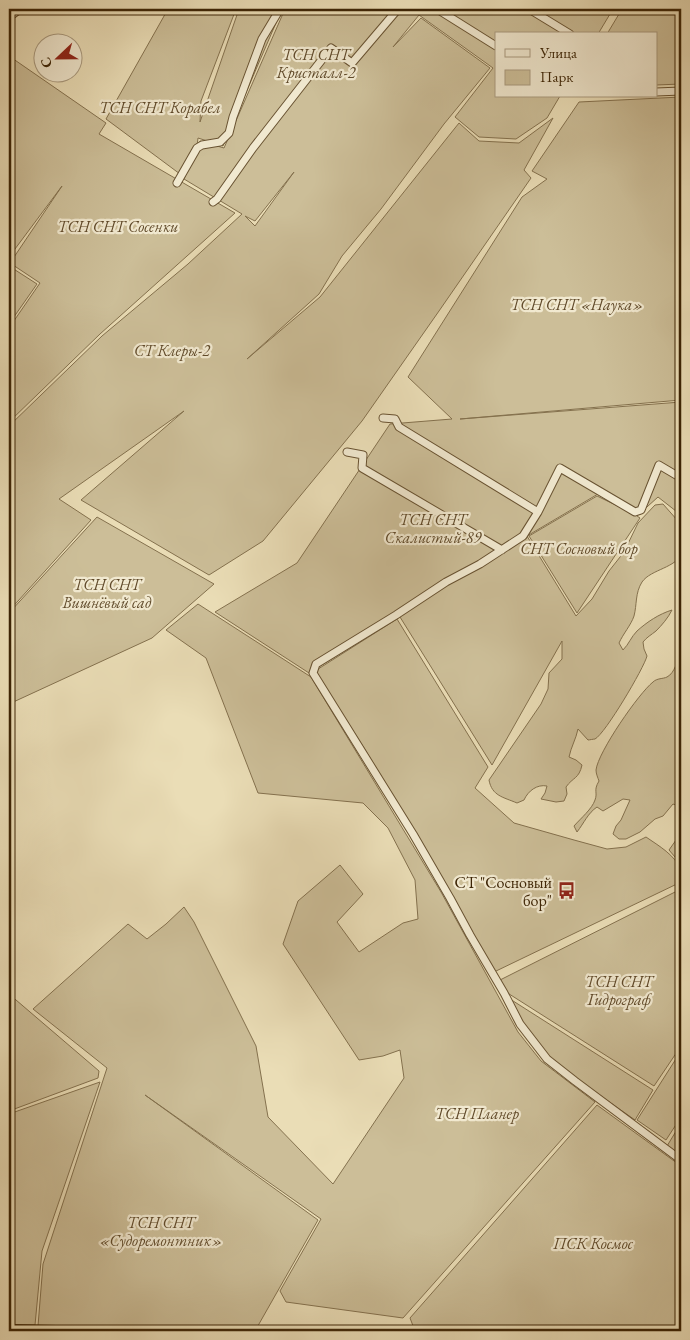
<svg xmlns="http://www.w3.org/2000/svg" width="690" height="1340" font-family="'EB Garamond',serif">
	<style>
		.green { fill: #ccbe98; stroke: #84714e; fill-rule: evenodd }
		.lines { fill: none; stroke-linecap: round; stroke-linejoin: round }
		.minor-casing { stroke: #685231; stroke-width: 9 }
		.secondary-casing { stroke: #3c2405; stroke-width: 12 }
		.minor { stroke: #f1e9d0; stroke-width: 7 }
		.secondary { stroke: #f1e9d0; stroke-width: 10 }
		.labels { text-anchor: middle; stroke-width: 4.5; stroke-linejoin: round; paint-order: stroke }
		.park-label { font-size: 16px; font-style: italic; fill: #604a2a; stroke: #f1e9d0 }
		.poi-label { font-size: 16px; fill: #3c2405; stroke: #f1e9d0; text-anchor: end }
	</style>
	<rect width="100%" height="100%" fill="#eaddb6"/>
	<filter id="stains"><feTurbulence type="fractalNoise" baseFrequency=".004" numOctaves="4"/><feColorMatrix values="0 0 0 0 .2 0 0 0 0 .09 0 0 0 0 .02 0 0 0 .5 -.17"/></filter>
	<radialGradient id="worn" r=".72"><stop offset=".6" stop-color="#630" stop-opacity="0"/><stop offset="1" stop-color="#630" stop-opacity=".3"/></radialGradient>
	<path class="green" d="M168 9H236L201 101 200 122 239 9H282L223 146 198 138 197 146 180 174 106 119Z
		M285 9H613L598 34H496V96H560L547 118 516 139 479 137 455 117 493 68 419 15 393 47 421 18 490 68 444 124 381 209 342 256 319 294 247 359 320 297 459 123 479 141 519 143 553 118 524 170 531 178 439 311 362 421 263 541 209 575 81 500 184 411 59 499 91 520 9 611V426L102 336 188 264 242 214 184 179 200 141 224 148ZM294 172 255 226 245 216 255 221Z
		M622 9H681V84L656 85V34H607Z
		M9 56 106 123 99 134 235 213 100 334 9 422V328L40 283 10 263 62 186 9 257Z
		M681 97V400L460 419 681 402V515L658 497 637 516 640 518 577 613 529 536 597 496 628 511 598 494 527 536 576 616 592 599 609 571 624 552 638 523 655 505 663 504 678 521 681 522C681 530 683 547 681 553 677 568 651 569 642 582 635 593 637 605 634 616 631 625 623 634 619 643L623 650C629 644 631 637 637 631 647 622 659 614 672 610 668 618 662 625 656 631 651 635 647 637 643 642L644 649 647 656C644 668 605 734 595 739 594 739 589 740 588 740L578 729C576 739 571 747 569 757L576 760 582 765C579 779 573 777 566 787L567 794 564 801 556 802 541 799 545 793 547 786C537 784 528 791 524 800L517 803C503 797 492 796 489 780L541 704 548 689 549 673 562 659V641L492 765 400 617 309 673 215 612 297 563 390 424 452 419 408 377 522 197 547 179 532 171 579 102Z
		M9 266 37 284 9 324Z
		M97 517 214 584 152 638 9 704V613Z
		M198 604 311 677 441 892 518 1032 541 1061 595 1102 403 1318 286 1302 280 1291 321 1219 145 1095 318 1220 255 1331H164L38 1326 43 1264 107 1068 33 1009 128 924 147 939 166 924 184 907 194 922 256 1046 268 1117 333 1184 404 1078 400 1050 383 1056 359 1060 283 944 298 901 340 865 363 894 337 922 359 952 403 923 418 919 415 880 388 828 363 803 258 793 206 658 166 630Z
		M397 619 488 767 475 788 514 823 574 840 607 849 626 847 646 837C659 846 675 855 681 870 682 874 681 879 681 882L494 972 406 817 364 748 315 671Z
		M681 654V807L673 804 663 816 655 819 640 832 626 839H619L613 834 616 826 621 820 630 800 623 799 603 811 597 807C588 813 584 823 577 832L574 826C581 818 592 809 595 800 598 792 593 791 599 781 598 778 596 774 596 770 598 752 639 693 653 682 657 678 663 679 667 677 675 673 677 660 681 654Z
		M681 833V864L669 850Z
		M681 889V1117L666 1140 637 1120 681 1051V1043L679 1049 654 1086 506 992 500 980Z
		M9 994 99 1071 98 1078 9 1111Z
		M510 999 653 1090 635 1120 581 1082 549 1056 529 1032 510 1001Z
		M100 1082 42 1251 35 1325H9V1114Z
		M597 1105 681 1166V1331H415L410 1318Z
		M681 1123V1163L664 1151Z"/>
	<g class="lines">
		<defs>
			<path id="minor" d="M437 9 496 46
				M529 9 570 34
				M9 17 20 9
				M656 92 681 91
				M177 183 197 148 202 145 220 142 229 133 233 117 262 39 280 9
				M213 202 217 199 253 148 331 48 352 63 398 9
				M383 418 395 419 399 427 538 512
				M347 452 363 455 362 468 502 550
				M681 478 659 465 641 510 635 512 560 468 538 512 523 536 480 564 446 582 396 615 316 664 313 673 413 834 450 898 470 935 504 993 520 1024 547 1059 575 1081 681 1160"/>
			<path id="secondary" d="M9 1330 56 1331"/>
		</defs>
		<use href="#minor" class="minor-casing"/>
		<use href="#secondary" class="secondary-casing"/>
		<use href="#minor" class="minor"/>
		<use href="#secondary" class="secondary"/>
	</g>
	<defs>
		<symbol id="bus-bare" viewBox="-9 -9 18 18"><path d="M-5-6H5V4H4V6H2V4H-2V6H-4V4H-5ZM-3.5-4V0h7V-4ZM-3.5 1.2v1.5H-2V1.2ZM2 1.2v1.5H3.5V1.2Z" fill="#8f2418" stroke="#f1e9d0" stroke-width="2.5" paint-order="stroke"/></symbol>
	</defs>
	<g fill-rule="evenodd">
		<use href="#bus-bare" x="554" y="878" width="25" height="25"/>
	</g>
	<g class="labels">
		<g class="park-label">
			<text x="316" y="60">ТСН СНТ<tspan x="316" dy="18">Кристалл-2</tspan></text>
			<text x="160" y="113">ТСН СНТ Корабел</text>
			<text x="118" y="232">ТСН СНТ Сосенки</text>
			<text x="577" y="310">ТСН СНТ «Наука»</text>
			<text x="172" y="356">СТ Клеры-2</text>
			<text x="433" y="525">ТСН СНТ<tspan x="433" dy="18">Скалистый-89</tspan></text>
			<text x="579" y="554">СНТ Сосновый бор</text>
			<text x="107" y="590">ТСН СНТ<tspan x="107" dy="18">Вишнёвый сад</tspan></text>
			<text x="619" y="987">ТСН СНТ<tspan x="619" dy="18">Гидрограф</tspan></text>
			<text x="477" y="1119">ТСН Планер</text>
			<text x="161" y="1228">ТСН СНТ<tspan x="161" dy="18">«Судоремонтник»</tspan></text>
			<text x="593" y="1249">ПСК Космос</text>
		</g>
		<g class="poi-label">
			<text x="552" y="888">СТ "Сосновый<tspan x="552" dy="18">бор"</tspan></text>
		</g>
	</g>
	<rect width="690" height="1340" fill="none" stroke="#eaddb6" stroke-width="30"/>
	<rect x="10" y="10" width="670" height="1320" fill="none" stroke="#3c2405" stroke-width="2.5"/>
	<rect x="15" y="15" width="660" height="1310" fill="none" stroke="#3c2405"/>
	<rect x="495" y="32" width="162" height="65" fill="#f1e9d0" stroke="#a99a7f"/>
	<rect x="505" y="49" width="25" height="8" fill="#f1e9d0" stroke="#a99a7f"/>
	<text x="540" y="58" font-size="15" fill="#3c2405">Улица</text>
	<rect x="505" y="70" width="25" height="15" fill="#ccbe98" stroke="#a99a7f"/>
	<text x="540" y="82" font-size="15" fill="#3c2405">Парк</text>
	<g transform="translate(58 58) rotate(248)"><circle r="24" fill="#f1e9d0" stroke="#a99a7f"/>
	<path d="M0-4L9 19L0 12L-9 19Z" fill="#8f2418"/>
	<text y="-8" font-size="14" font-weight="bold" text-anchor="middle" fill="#3c2405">С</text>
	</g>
	<rect width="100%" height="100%" filter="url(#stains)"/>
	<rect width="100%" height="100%" fill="url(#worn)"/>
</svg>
